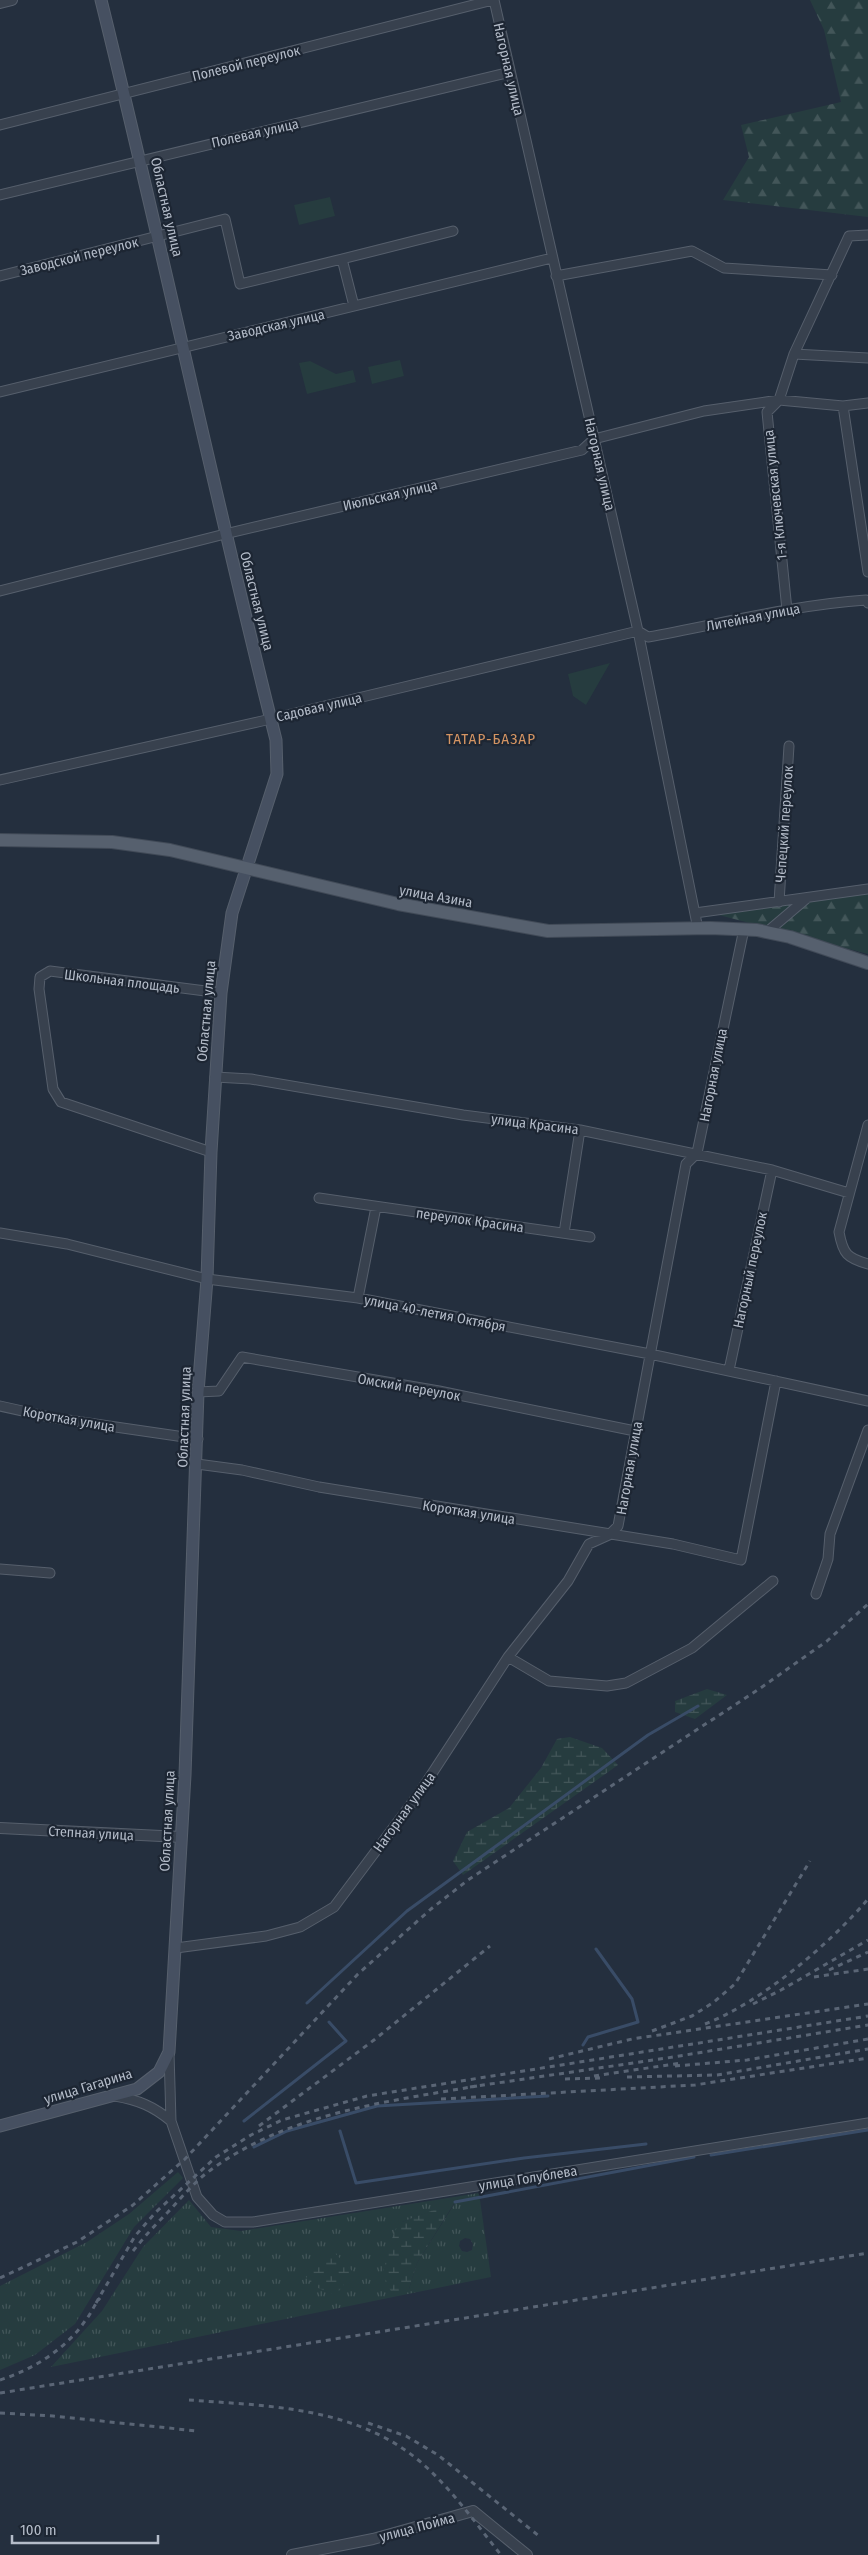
<svg xmlns="http://www.w3.org/2000/svg" width="868" height="2555" font-family="'Fira Sans Condensed',sans-serif">
	<style>
		.grass { fill: url(#grass-tufts); fill-rule: evenodd }
		.forest { fill: url(#forest-firs) }
		.wetland { fill: url(#wetland-marsh) }
		.green { fill: #263c3f }
		.lines { fill: none; stroke-linecap: round; stroke-linejoin: round }
		.stream { stroke: #394c67; stroke-width: 3 }
		.minor-casing { stroke: #565f6c; stroke-width: 11 }
		.tertiary-casing { stroke: #565f6c; stroke-width: 12 }
		.secondary-casing { stroke: #565f6c; stroke-width: 13 }
		.primary-casing { stroke: #414a57; stroke-width: 14 }
		.minor { stroke: #38414e; stroke-width: 9 }
		.tertiary { stroke: #38414e; stroke-width: 10 }
		.secondary { stroke: #465061; stroke-width: 11 }
		.primary { stroke: #56606e; stroke-width: 12 }
		.rail { stroke: #5a6575; stroke-width: 3; stroke-dasharray: 5 5; stroke-linecap: butt }
		.labels { text-anchor: middle; stroke-width: 4.5; stroke-linejoin: round; paint-order: stroke }
		.street-label { font-size: 14px; fill: #b4bcc9; stroke: #1d2633 }
		.neighbourhood-label { font-size: 15px; letter-spacing: 1px; fill: #d59563; stroke: #1d2633 }
	</style>
	<defs>
		<pattern id="grass-tufts" width="24" height="20" patternUnits="userSpaceOnUse" patternTransform="scale(1.25)"><rect width="24" height="20" fill="#263c3f"/><path d="M3 7l-1-3M5 7V3M7 7l1-3M15 17l-1-3M17 17v-4M19 17l1-3" fill="none" stroke="#435659"/></pattern>
		<pattern id="forest-firs" width="22" height="20" patternUnits="userSpaceOnUse" patternTransform="scale(1.25)"><rect width="22" height="20" fill="#263c3f"/><path d="M5 1l3.5 6h-7zM16 11l3.5 6h-7z" fill="#435659"/></pattern>
		<pattern id="wetland-marsh" width="20" height="14" patternUnits="userSpaceOnUse" patternTransform="scale(1.25)"><rect width="20" height="14" fill="#263c3f"/><path d="M1 5h8M5 5V1M11 12h8M15 12V8" fill="none" stroke="#435659"/></pattern>
	</defs>
	<rect width="100%" height="100%" fill="#242f3e"/>
	<path class="grass" d="M178 2172 183 2178 134 2227 75 2324 35 2355 0 2370V2286L87 2242 129 2214Z
		M479 2193 491 2277 51 2367 102 2311 143 2247 189 2200 211 2227 241 2231ZM455 2203 417 2263 409 2289 402 2222ZM465 2238 470 2239 473 2244 472 2250 467 2252 462 2251 459 2246 460 2241Z"/>
	<path class="forest" d="M810 0H868V217L723 200 749 157 741 125 841 102 824 30Z
		M868 891V954L715 914Z"/>
	<path class="wetland" d="M707 1689 727 1695 695 1719 675 1712V1701Z
		M570 1737 602 1748 618 1765 463 1875 453 1861 467 1832 509 1808 541 1768 557 1739Z
		M455 2202 417 2263 409 2289 392 2293 382 2275 394 2232 402 2222Z
		M333 2251 353 2272 336 2295 313 2286 304 2274Z"/>
	<path class="green" d="M330 197 335 216 299 225 294 205Z
		M400 360 404 376 372 384 368 367Z
		M310 361 336 374 353 370 356 382 307 394 299 363Z
		M610 663 586 705 573 696 568 674Z"/>
	<g class="lines">
		<path class="stream" d="M307 2003 407 1911 648 1735 698 1706
			M583 2045 588 2037 638 2022 632 1999 596 1949
			M244 2121 346 2041 329 2022
			M340 2131 356 2183 524 2158 646 2144
			M254 2147 287 2131 377 2106 548 2096
			M711 2155 868 2130
			M455 2202 694 2157"/>
		<defs>
			<path id="minor" d="M494 0 638 631 698 929
				M0 125 493 0
				M0 195 510 72
				M342 259 453 231
				M0 276 225 219 240 284 342 259 354 306
				M556 276 692 251 724 268 832 275
				M794 354 868 358
				M0 392 552 258
				M843 406 868 572
				M0 591 225 534 582 450 594 439 704 411 779 400 843 406 868 403
				M787 610 767 412 779 400 794 354 849 236 868 235
				M638 631 648 637C720 624 793 605 866 600L868 603
				M0 780 262 721 638 631
				M779 902 789 746
				M695 913 868 889
				M767 932 807 898
				M215 1077 251 1079 463 1115 580 1130 772 1170 849 1193
				M868 1125 839 1232C843 1254 847 1258 868 1264
				M211 1152 61 1102 53 1089 39 989 40 977 50 971 221 993
				M319 1198 590 1237
				M0 1233 67 1244 207 1279 358 1298 650 1354 868 1401
				M564 1233 580 1130
				M358 1298 376 1207
				M729 1370 772 1170
				M198 1392 219 1391 242 1357 439 1391 635 1431
				M0 1406 54 1418 198 1439
				M197 1464 242 1470 319 1487 673 1544 741 1560 776 1381
				M0 1569 50 1573
				M816 1594 828 1559 830 1534 868 1430
				M508 1657 549 1681 607 1686 626 1683 692 1648 773 1581
				M176 1948 266 1936 300 1927 334 1907 420 1792 508 1657 568 1581 589 1544 609 1535 618 1526 686 1164 697 1153 744 929
				M169 2053 171 2121 197 2197 213 2215 225 2222H253L868 2123
				M115 2096C138 2100 153 2106 171 2121"/>
			<path id="tertiary" d="M0 3 12 0
				M0 1828 181 1837
				M292 2555 373 2539 473 2511 527 2555"/>
			<path id="secondary" d="M0 2126 137 2089 159 2072 169 2052 185 1775 198 1392 207 1279 211 1152 221 993 232 913 277 774 276 740C214 494 162 246 101 0"/>
			<path id="primary" d="M0 840 112 842 170 850 398 904 548 931 710 928 757 930 790 937 868 963"/>
		</defs>
		<use href="#minor" class="minor-casing"/>
		<use href="#tertiary" class="tertiary-casing"/>
		<use href="#secondary" class="secondary-casing"/>
		<use href="#primary" class="primary-casing"/>
		<use href="#minor" class="minor"/>
		<use href="#tertiary" class="tertiary"/>
		<use href="#secondary" class="secondary"/>
		<use href="#primary" class="primary"/>
		<path class="rail" d="M829 1970 868 1952
			M814 1977 868 1969
			M753 2004 781 1990 868 1940
			M705 2024C760 2003 830 1944 868 1899
			M652 2031 692 2016 714 2002 735 1984 810 1861
			M549 2059 632 2039 868 2004
			M675 2066 747 2060 868 2039
			M594 2076 681 2063
			M627 2077 717 2075 868 2049
			M565 2079 600 2078
			M470 2087 667 2058 868 2025
			M441 2099 695 2085 868 2058
			M259 2126 374 2040 490 1946
			M133 2251C144 2237 156 2224 168 2212 182 2197 195 2181 212 2169 290 2113 385 2102 477 2086
			M0 2278 77 2242 133 2205 185 2159 358 1974 431 1909 468 1880 762 1687 827 1641 868 1604
			M96 2303 135 2236 156 2212 216 2157 251 2135 282 2120 367 2096 868 2016
			M0 2380C32 2370 66 2349 85 2321 91 2314 94 2305 100 2298
			M0 2393 868 2253
			M189 2400C270 2406 361 2407 425 2466 454 2492 477 2525 501 2555
			M0 2413 53 2416 197 2431
			M368 2423 406 2436 438 2455 539 2536"/>
	</g>
	<g class="labels">
		<g class="street-label">
			<text transform="translate(246 63) rotate(-14)" y="5">Полевой переулок</text>
			<text transform="translate(509 69) rotate(77)" y="5">Нагорная улица</text>
			<text transform="translate(255 133) rotate(-13)" y="5">Полевая улица</text>
			<text transform="translate(167 207) rotate(77)" y="5">Областная улица</text>
			<text transform="translate(79 256) rotate(-14)" y="5">Заводской переулок</text>
			<text transform="translate(276 325) rotate(-13)" y="5">Заводская улица</text>
			<text transform="translate(600 464) rotate(77)" y="5">Нагорная улица</text>
			<text transform="translate(390 495) rotate(-13)" y="5">Июльская улица</text>
			<text transform="translate(775 495) rotate(-96)" y="5">1-я Ключевская улица</text>
			<text transform="translate(257 601) rotate(76)" y="5">Областная улица</text>
			<text transform="translate(753 617) rotate(-11)" y="5">Литейная улица</text>
			<text transform="translate(319 707) rotate(-13)" y="5">Садовая улица</text>
			<text transform="translate(784 824) rotate(-86)" y="5">Чепецкий переулок</text>
			<text transform="translate(436 896) rotate(10)" y="5">улица Азина</text>
			<text transform="translate(122 981) rotate(7)" y="5">Школьная площадь</text>
			<text transform="translate(206 1011) rotate(-85)" y="5">Областная улица</text>
			<text transform="translate(713 1075) rotate(-79)" y="5">Нагорная улица</text>
			<text transform="translate(535 1124) rotate(7)" y="5">улица Красина</text>
			<text transform="translate(470 1220) rotate(8)" y="5">переулок Красина</text>
			<text transform="translate(750 1270) rotate(-78)" y="5">Нагорный переулок</text>
			<text transform="translate(435 1313) rotate(11)" y="5">улица 40-летия Октября</text>
			<text transform="translate(409 1387) rotate(10)" y="5">Омский переулок</text>
			<text transform="translate(184 1417) rotate(-88)" y="5">Областная улица</text>
			<text transform="translate(69 1419) rotate(10)" y="5">Короткая улица</text>
			<text transform="translate(629 1468) rotate(-80)" y="5">Нагорная улица</text>
			<text transform="translate(469 1512) rotate(9)" y="5">Короткая улица</text>
			<text transform="translate(404 1812) rotate(-54)" y="5">Нагорная улица</text>
			<text transform="translate(167 1821) rotate(-87)" y="5">Областная улица</text>
			<text transform="translate(91 1833) rotate(3)" y="5">Степная улица</text>
			<text transform="translate(88 2086) rotate(-17)" y="5">улица Гагарина</text>
			<text transform="translate(528 2178) rotate(-9)" y="5">улица Голублева</text>
			<text transform="translate(417 2527) rotate(-15)" y="5">улица Пойма</text>
		</g>
		<g class="neighbourhood-label">
			<text x="491" y="744">ТАТАР-БАЗАР</text>
		</g>
	</g>
	<path d="M12 2535v8h146v-8" fill="none" stroke="#b4bcc9" stroke-width="2.5"/>
	<text x="20" y="2535" font-size="15" fill="#b4bcc9" stroke="#1d2633" stroke-width="4" paint-order="stroke">100 m</text>
</svg>
